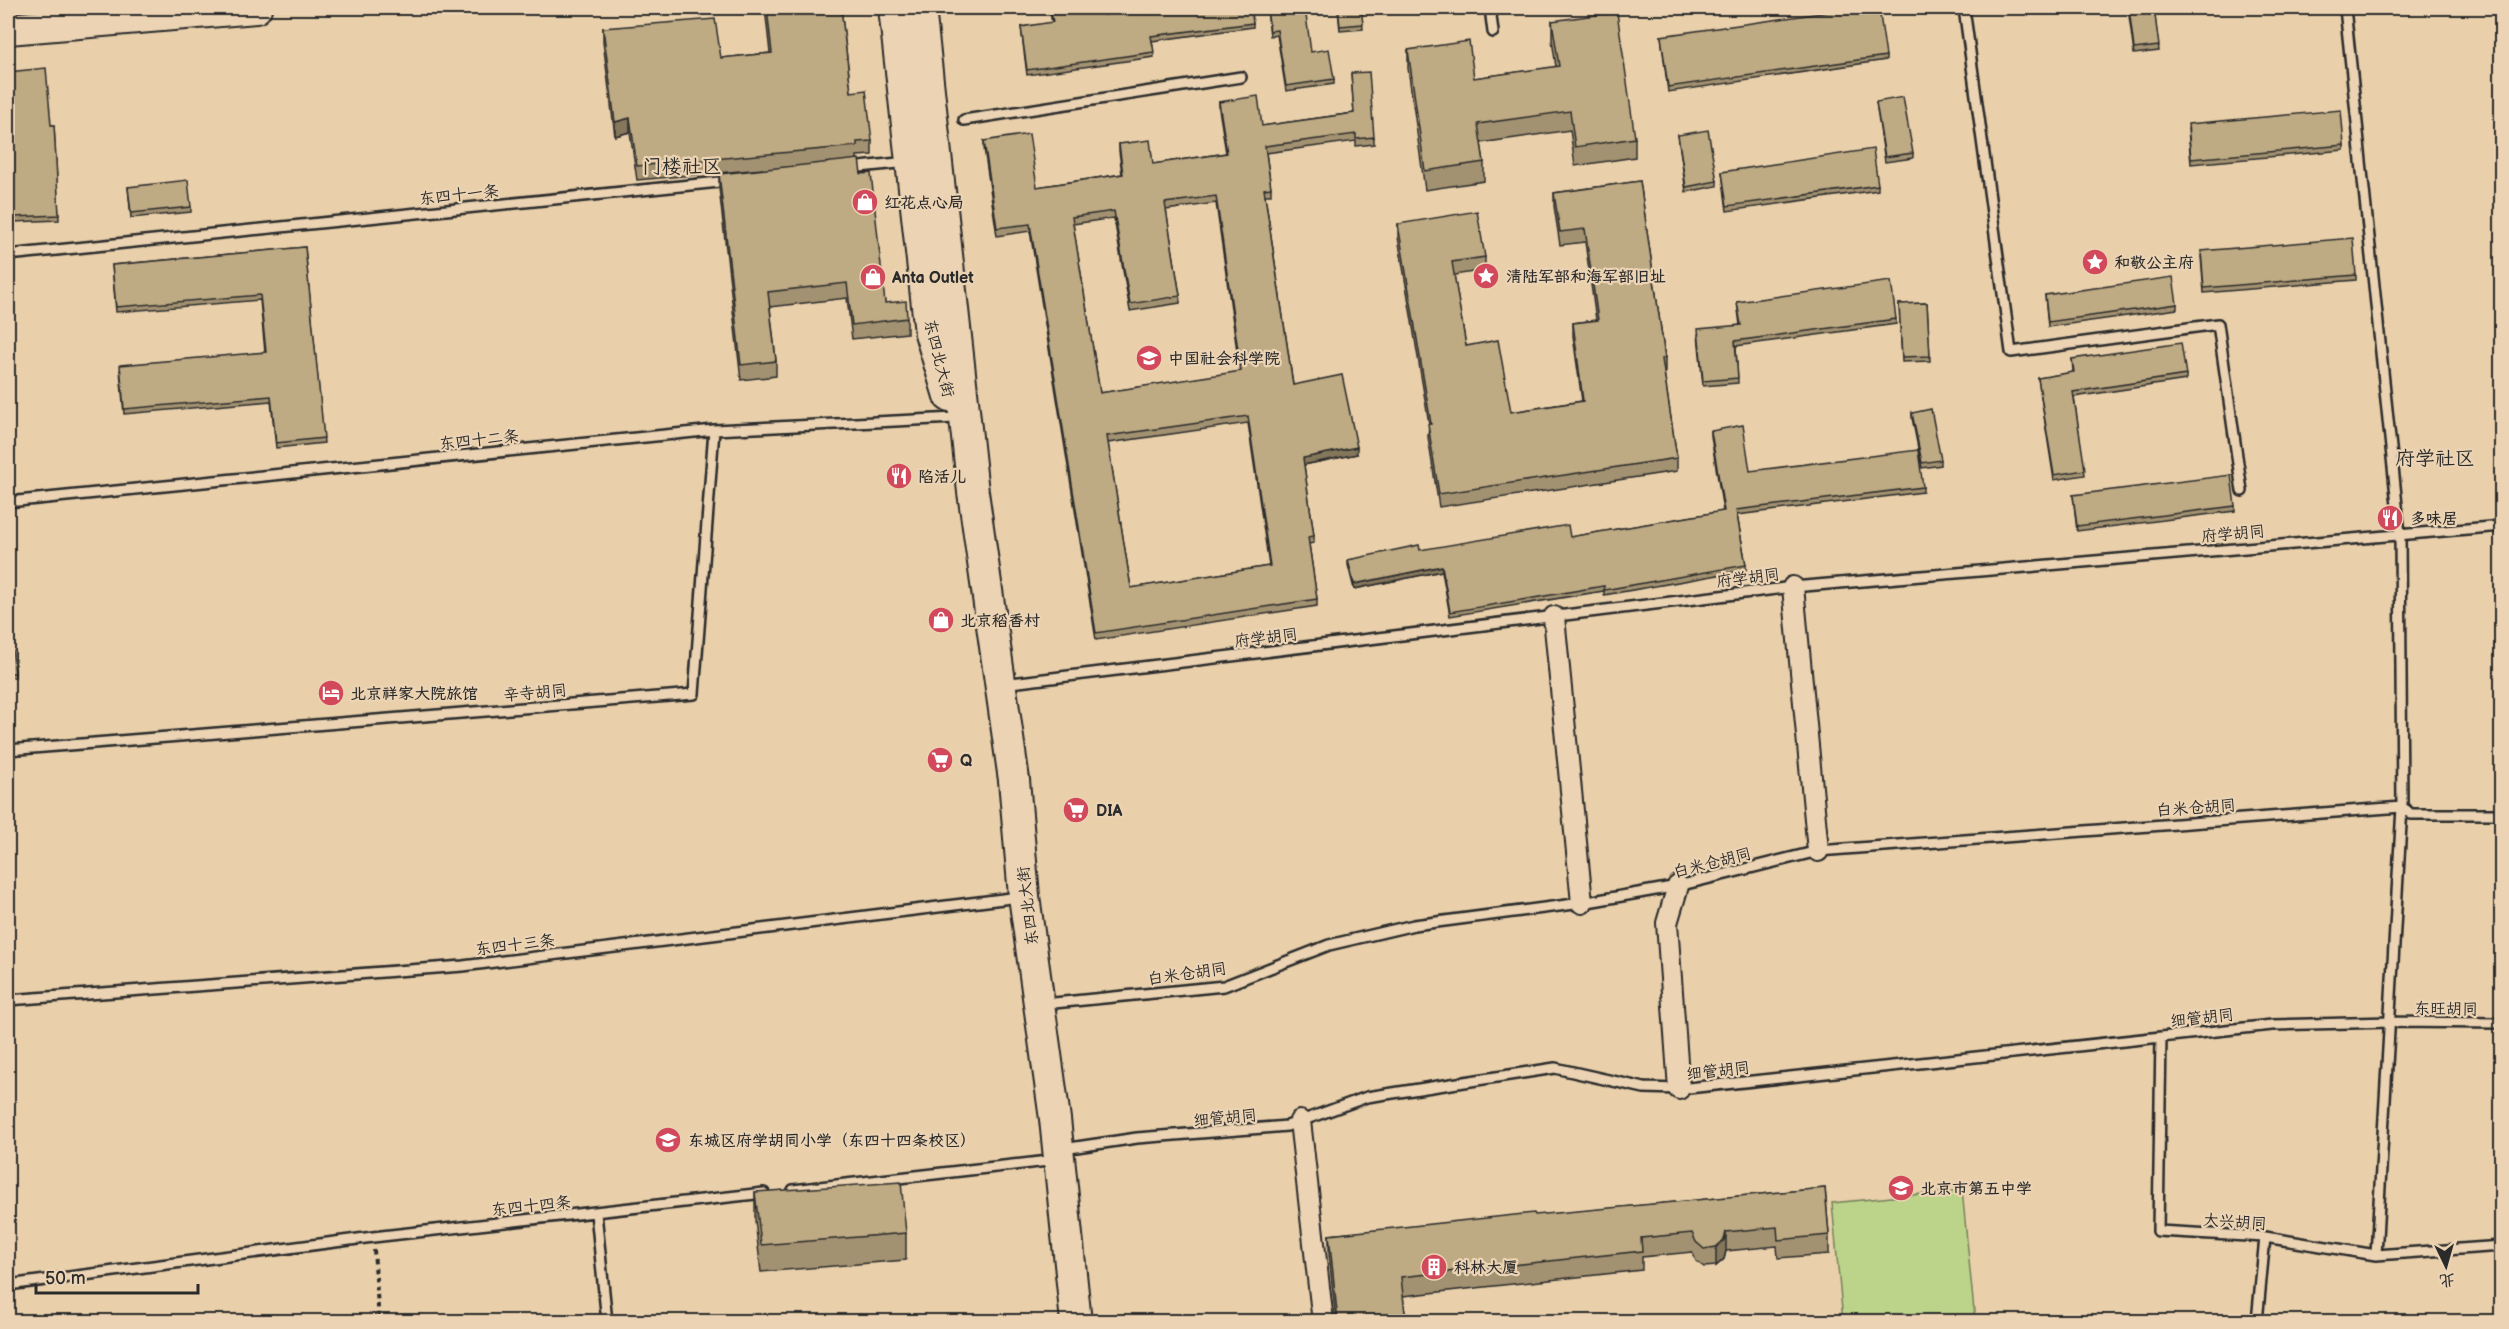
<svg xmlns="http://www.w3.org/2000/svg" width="2509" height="1329" font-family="'Balsamiq Sans','LXGW WenKai TC',sans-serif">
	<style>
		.green { fill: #bcd48a; stroke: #74805a; stroke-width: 1.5 }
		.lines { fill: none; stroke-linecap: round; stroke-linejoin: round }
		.service-casing { stroke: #2b2b2b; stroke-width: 14 }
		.minor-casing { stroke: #2b2b2b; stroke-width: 24 }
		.primary-casing { stroke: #2b2b2b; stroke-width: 34 }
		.path { stroke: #2b2b2b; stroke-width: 4; stroke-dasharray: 4.5 4.5; stroke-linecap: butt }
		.service { stroke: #ebd3b3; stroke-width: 9 }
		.minor { stroke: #ebd3b3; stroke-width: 20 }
		.primary { stroke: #ebd3b3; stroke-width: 30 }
		.wall { fill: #a39271; stroke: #2b2b2b; stroke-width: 1.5; fill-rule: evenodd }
		.shaded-wall { fill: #85775c; stroke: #2b2b2b; stroke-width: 1.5 }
		.building { fill: #beaa83; stroke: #2b2b2b; stroke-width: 1.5; fill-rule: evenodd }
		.labels { text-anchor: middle; stroke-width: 4.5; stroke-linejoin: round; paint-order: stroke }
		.street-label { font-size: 16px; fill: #2b2b2b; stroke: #ebd3b3 }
		.poi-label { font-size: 16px; font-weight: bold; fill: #2b2b2b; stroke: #ebd3b3; text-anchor: start }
		.quarter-label { font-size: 20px; fill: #2b2b2b; stroke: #ebd3b3 }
	</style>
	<rect width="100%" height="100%" fill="#e9d0ab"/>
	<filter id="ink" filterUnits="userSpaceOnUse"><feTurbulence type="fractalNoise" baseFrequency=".0167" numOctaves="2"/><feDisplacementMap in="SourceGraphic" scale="12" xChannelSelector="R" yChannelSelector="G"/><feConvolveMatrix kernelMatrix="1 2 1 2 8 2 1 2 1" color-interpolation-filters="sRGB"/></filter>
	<g filter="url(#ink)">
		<path class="green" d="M8 8H99L8 16Z
			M1962 1190 1975 1321H1843L1832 1203Z"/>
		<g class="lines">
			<defs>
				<path id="service" d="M1490 8 1493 32
					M1964 8 2011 352 2218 324 2242 491
					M2345 8 2400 534 2402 807 2376 1255
					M964 120 1241 77
					M850 168 908 162
					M8 255 729 181
					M8 502 714 430 955 418
					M1003 684 1793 587 2502 526
					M8 750 694 694 714 430
					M8 1000 463 966 1019 897
					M1044 1004 1224 986 1329 945 1414 925 1582 903 1678 886 1818 851 2402 807 2411 814H2502
					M2161 1037 2158 1231 2265 1237 2376 1255 2502 1246
					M1063 1149 1137 1138 1287 1126 1367 1097 1555 1068 1644 1088 1679 1089 2272 1025 2391 1022 2502 1023
					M793 1190 1057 1160
					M596 1213 607 1322
					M8 1285 373 1237 764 1193
					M2257 1322 2265 1237"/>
				<path id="minor" d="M1793 587 1818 851
					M1554 617 1582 903
					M1678 886 1667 923 1679 1089
					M1300 1121 1323 1322"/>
				<path id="primary" d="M894 8 930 333 949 396
					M920 8 973 492 1014 780 1024 896 1055 1119 1076 1322
					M8 29 256 8"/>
			</defs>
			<use href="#service" class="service-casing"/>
			<use href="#minor" class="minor-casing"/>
			<use href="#primary" class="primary-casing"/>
			<path class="path" d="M374 1250 379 1322"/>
			<use href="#service" class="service"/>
			<use href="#minor" class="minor"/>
			<use href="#primary" class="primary"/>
		</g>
		<path class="wall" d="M765 8H841L851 92 872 141V155L857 156V159L885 303 907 318V333L852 339 847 298 770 307 776 361V376L741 380 719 188V174L763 169 637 180 630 132 615 136 603 42V28L721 58 770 53Z
			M1049 8H1101L1103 15 1148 14 1253 23V27L1152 41 1154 57 1027 75 1021 27 1052 23Z
			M1338 8H1361L1363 29 1340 31Z
			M2128 8H2154L2159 51 2134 54Z
			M1267 9 1311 52 1334 79V84L1286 91 1277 35 1270 36Z
			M1552 21 1635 138V157L1575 166 1570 130 1481 143 1484 162V181L1425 190 1408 68V50L1474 78 1556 67 1552 40Z
			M1661 36 1886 56V60L1668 92Z
			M8 72 51 125H54L59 220 14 222 10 125 8 126Z
			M1351 73 1374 137V144L1356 146V141L1266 153 1271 188V195H1265L1293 385 1357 454 1304 465 1314 536V543L1309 544 1317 599V606L1096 640 1030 231 997 236 984 148V141L1037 187 1122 174 1119 151V144L1153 164 1226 153 1219 109V102L1262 126 1354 113ZM1216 203 1240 372 1100 393 1073 224 1114 218 1130 311 1180 303V296L1166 210ZM1248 423 1269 566 1131 588 1108 443Z
			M1876 102 1913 153V158L1885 162Z
			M2188 129 2344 145V150L2191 164Z
			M1678 135 1717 181V186L1686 192Z
			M1722 172 1878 185V190L1727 211Z
			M1640 181 1665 358V372H1664L1677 458V471L1439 507 1428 437 1429 424 1398 237V224L1485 257V270L1454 275 1466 346 1511 412 1582 401 1573 336V323L1596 320 1585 242 1560 245 1554 206V193Z
			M128 187 191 207V212L131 218Z
			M305 247 324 443 276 448 271 401 124 414 120 370 265 352 260 300 116 312 112 265Z
			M2201 256 2356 275V280L2204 293Z
			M2045 295 2177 304V309L2048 327Z
			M1737 302 1896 319V324L1736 346 1738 383 1703 386 1698 334 1740 325Z
			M1927 303 1930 361 1902 362 1899 304Z
			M2072 359 2186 375V380L2074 397 2085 475 2054 480 2038 378 2073 372Z
			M1912 413 1941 460V465L1922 468 1912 418Z
			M1711 431 1750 471 1923 487V492L1737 515 1746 565V570L1604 595V591L1450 616 1442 571 1354 589 1348 565V560L1420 550 1570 537 1723 511 1711 436Z
			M2073 495 2235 506V511L2077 531Z
			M8 610 15 673V677L8 678Z
			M1825 1188 1829 1235V1254L1778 1258 1777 1246 1726 1251 1724 1259 1716 1266 1704 1267 1696 1261 1692 1252 1642 1257V1270L1403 1296 1406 1322H1336L1329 1254V1235Z
			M755 1192 906 1233V1260L761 1272 755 1220Z"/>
		<path class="shaded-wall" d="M630 118V132L615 136V122Z
			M1357 447V454L1303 465V458Z
			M1442 566V571L1354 589V584Z
			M1726 1232V1251L1724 1259 1716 1266V1247Z"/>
		<path class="building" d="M767 8H841L851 92 866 90 872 141 857 142V146L637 166 630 118 615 122 603 28 715 19 721 58 772 53Z
			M1050 8H1101L1103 15 1147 9 1148 14 1198 8H1251L1253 23 1151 36 1154 52 1027 70 1021 27 1053 22Z
			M1279 8H1305L1311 52 1329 49 1334 79 1286 86 1277 30 1270 31 1267 9Z
			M1338 8H1361L1363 24 1340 26Z
			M1856 8H1879L1886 56 1668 87 1661 36Z
			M2129 8H2154L2159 46 2134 49Z
			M1617 12 1635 138 1575 147 1570 111 1478 124 1484 162 1425 171 1408 50 1469 41 1474 78 1559 66 1552 21Z
			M46 68 51 125H54L59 215 14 217 10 121H8V72Z
			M1369 72 1374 137 1356 139V134L1265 146 1271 188 1264 189 1293 385 1342 375 1357 447 1303 458 1314 536 1308 537 1317 599 1096 633 1030 224 997 228 984 141 1029 134 1037 187 1123 174 1119 144 1150 140 1153 164 1227 153 1219 102 1258 96 1262 126 1354 113 1351 73ZM1216 196 1241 371 1100 393 1072 217 1114 211 1130 304 1180 296 1165 203ZM1248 416 1270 566 1131 588 1107 436Z
			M1903 97 1913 153 1885 157 1876 102Z
			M2341 110 2344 145 2191 159 2188 124Z
			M1708 130 1717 181 1686 187 1678 135Z
			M1873 149 1878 185 1727 206 1722 172Z
			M859 159 861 174 871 173 885 303 906 301 907 318 852 325 847 283 768 292 776 361 741 365 719 174Z
			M188 180 191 207 131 213 128 187Z
			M1640 181 1665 358 1662 359 1677 458 1439 494 1428 424H1431L1398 224 1477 211 1485 257 1452 262 1466 346 1498 340 1511 412 1583 401 1573 323 1598 320 1585 229 1560 232 1554 193Z
			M2353 238 2356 275 2204 288 2201 251Z
			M305 247 324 438 276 443 271 396 124 409 120 365 266 352 260 295 116 307 112 265Z
			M2173 277 2177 304 2048 322 2045 295Z
			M1891 281 1896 319 1735 341 1738 378 1703 381 1698 329 1741 325 1737 302Z
			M1927 303 1930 356 1902 357 1899 304Z
			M2181 343 2186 375 2073 392 2085 470 2054 475 2038 378 2074 372 2072 359Z
			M1931 409 1941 460 1922 463 1912 413Z
			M1743 425 1750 471 1918 450 1923 487 1736 510 1746 565 1604 590V586L1450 612 1442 566 1354 584 1348 560 1419 545 1420 550 1568 525 1570 537 1724 511 1711 431Z
			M2231 475 2235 506 2077 526 2073 495Z
			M8 610 15 673H8Z
			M901 1182 906 1233 761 1245 755 1192Z
			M1825 1188 1829 1235 1778 1240 1777 1227 1726 1232 1724 1240 1716 1247 1704 1249 1696 1242 1692 1233 1641 1238 1642 1251 1401 1277 1406 1322H1338L1329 1235 1534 1213 1535 1215Z"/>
	</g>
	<defs>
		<symbol id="shop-disc" viewBox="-11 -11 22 22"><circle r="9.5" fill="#d1495b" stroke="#ebd3b3"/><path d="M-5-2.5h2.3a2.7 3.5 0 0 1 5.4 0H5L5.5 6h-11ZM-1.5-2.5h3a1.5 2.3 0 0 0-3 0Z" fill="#fff"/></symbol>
		<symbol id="sight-disc" viewBox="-11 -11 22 22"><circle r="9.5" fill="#d1495b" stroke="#ebd3b3"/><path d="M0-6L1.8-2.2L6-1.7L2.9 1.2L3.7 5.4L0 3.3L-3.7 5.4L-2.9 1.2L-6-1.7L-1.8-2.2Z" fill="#fff"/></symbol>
		<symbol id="university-disc" viewBox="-11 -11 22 22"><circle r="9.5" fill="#d1495b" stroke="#ebd3b3"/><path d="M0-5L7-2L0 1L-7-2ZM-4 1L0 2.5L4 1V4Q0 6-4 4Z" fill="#fff"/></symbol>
		<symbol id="restaurant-disc" viewBox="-11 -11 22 22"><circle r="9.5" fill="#d1495b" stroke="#ebd3b3"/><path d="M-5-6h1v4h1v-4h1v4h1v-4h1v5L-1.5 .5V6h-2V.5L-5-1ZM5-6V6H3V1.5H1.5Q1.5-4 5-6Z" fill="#fff"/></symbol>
		<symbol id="hotel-disc" viewBox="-11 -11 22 22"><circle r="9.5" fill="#d1495b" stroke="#ebd3b3"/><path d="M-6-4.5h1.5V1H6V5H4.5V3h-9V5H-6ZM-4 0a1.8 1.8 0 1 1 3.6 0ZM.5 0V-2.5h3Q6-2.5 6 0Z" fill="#fff"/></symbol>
		<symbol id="supermarket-disc" viewBox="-11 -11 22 22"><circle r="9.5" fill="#d1495b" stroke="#ebd3b3"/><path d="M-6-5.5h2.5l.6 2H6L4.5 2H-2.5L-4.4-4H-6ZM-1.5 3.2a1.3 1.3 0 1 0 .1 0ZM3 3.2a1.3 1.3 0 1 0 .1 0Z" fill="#fff"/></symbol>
		<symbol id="school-disc" viewBox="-11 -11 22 22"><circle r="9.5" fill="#d1495b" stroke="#ebd3b3"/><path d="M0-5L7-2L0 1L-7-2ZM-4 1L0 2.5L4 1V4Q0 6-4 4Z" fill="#fff"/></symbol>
		<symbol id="building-disc" viewBox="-11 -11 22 22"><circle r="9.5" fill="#d1495b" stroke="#ebd3b3"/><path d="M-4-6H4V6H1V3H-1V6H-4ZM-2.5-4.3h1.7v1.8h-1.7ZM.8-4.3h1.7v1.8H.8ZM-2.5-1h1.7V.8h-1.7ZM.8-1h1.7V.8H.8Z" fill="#fff"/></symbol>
	</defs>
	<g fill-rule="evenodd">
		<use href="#shop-disc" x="850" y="187" width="30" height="30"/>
		<use href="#sight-disc" x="2080" y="247" width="30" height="30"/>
		<use href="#sight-disc" x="1471" y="261" width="30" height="30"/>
		<use href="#shop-disc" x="858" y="262" width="30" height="30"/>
		<use href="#university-disc" x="1134" y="343" width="30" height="30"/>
		<use href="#restaurant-disc" x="884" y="461" width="30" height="30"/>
		<use href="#restaurant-disc" x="2375" y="503" width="30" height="30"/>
		<use href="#shop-disc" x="926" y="605" width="30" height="30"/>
		<use href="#hotel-disc" x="316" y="678" width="30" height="30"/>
		<use href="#supermarket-disc" x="925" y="745" width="30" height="30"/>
		<use href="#supermarket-disc" x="1061" y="795" width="30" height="30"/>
		<use href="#school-disc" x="653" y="1125" width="30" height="30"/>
		<use href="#school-disc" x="1886" y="1173" width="30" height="30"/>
		<use href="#building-disc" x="1419" y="1252" width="30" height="30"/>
	</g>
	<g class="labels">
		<g class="street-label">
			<text transform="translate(459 194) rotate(-6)" y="6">东四十一条</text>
			<text transform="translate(940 358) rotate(76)" y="6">东四北大街</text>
			<text transform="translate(479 439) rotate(-6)" y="6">东四十二条</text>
			<text transform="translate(2233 533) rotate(-5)" y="6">府学胡同</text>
			<text transform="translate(1748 577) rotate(-7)" y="6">府学胡同</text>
			<text transform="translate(1266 637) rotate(-7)" y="6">府学胡同</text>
			<text transform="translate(535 692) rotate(-5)" y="6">辛寺胡同</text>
			<text transform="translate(2196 807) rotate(-4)" y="6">白米仓胡同</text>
			<text transform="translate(1712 862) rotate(-14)" y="6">白米仓胡同</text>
			<text transform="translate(1027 906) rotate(-97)" y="6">东四北大街</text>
			<text transform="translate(515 944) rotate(-7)" y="6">东四十三条</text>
			<text transform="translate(1187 973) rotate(-8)" y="6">白米仓胡同</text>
			<text transform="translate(2446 1008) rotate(1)" y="6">东旺胡同</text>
			<text transform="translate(2202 1017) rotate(-6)" y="6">细管胡同</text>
			<text transform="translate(1718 1070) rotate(-6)" y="6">细管胡同</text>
			<text transform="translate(1225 1117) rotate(-5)" y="6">细管胡同</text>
			<text transform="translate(531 1205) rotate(-6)" y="6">东四十四条</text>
			<text transform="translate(2235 1221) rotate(4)" y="6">大兴胡同</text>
		</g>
		<g class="poi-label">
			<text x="884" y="208">红花点心局</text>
			<text x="2114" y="268">和敬公主府</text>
			<text x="1506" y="282">清陆军部和海军部旧址</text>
			<text x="892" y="283">Anta Outlet</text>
			<text x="1168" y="364">中国社会科学院</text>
			<text x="918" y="482">陷活儿</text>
			<text x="2410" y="524">多味居</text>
			<text x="960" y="626">北京稻香村</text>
			<text x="350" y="699">北京祥家大院旅馆</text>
			<text x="960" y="766">Q</text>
			<text x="1096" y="816">DIA</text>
			<text x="688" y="1146">东城区府学胡同小学（东四十四条校区）</text>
			<text x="1920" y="1194">北京市第五中学</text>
			<text x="1454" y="1273">科林大厦</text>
		</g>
		<g class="quarter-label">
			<text x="682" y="173">门楼社区</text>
			<text x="2435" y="465">府学社区</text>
		</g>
	</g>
	<rect width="2509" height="1329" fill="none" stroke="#ebd3b3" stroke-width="30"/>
	<rect x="15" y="15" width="2479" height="1299" fill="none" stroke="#2b2b2b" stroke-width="2" filter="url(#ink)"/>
	<g transform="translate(2446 1266) rotate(175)" stroke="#ebd3b3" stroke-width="4.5" paint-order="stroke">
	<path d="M0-4.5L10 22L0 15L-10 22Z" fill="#2b2b2b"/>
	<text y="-9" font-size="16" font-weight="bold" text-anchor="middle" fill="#2b2b2b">北</text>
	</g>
	<path d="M36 1284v9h162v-9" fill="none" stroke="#2b2b2b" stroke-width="3"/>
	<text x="45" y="1284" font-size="18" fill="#2b2b2b" stroke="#ebd3b3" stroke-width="4.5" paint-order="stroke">50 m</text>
</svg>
